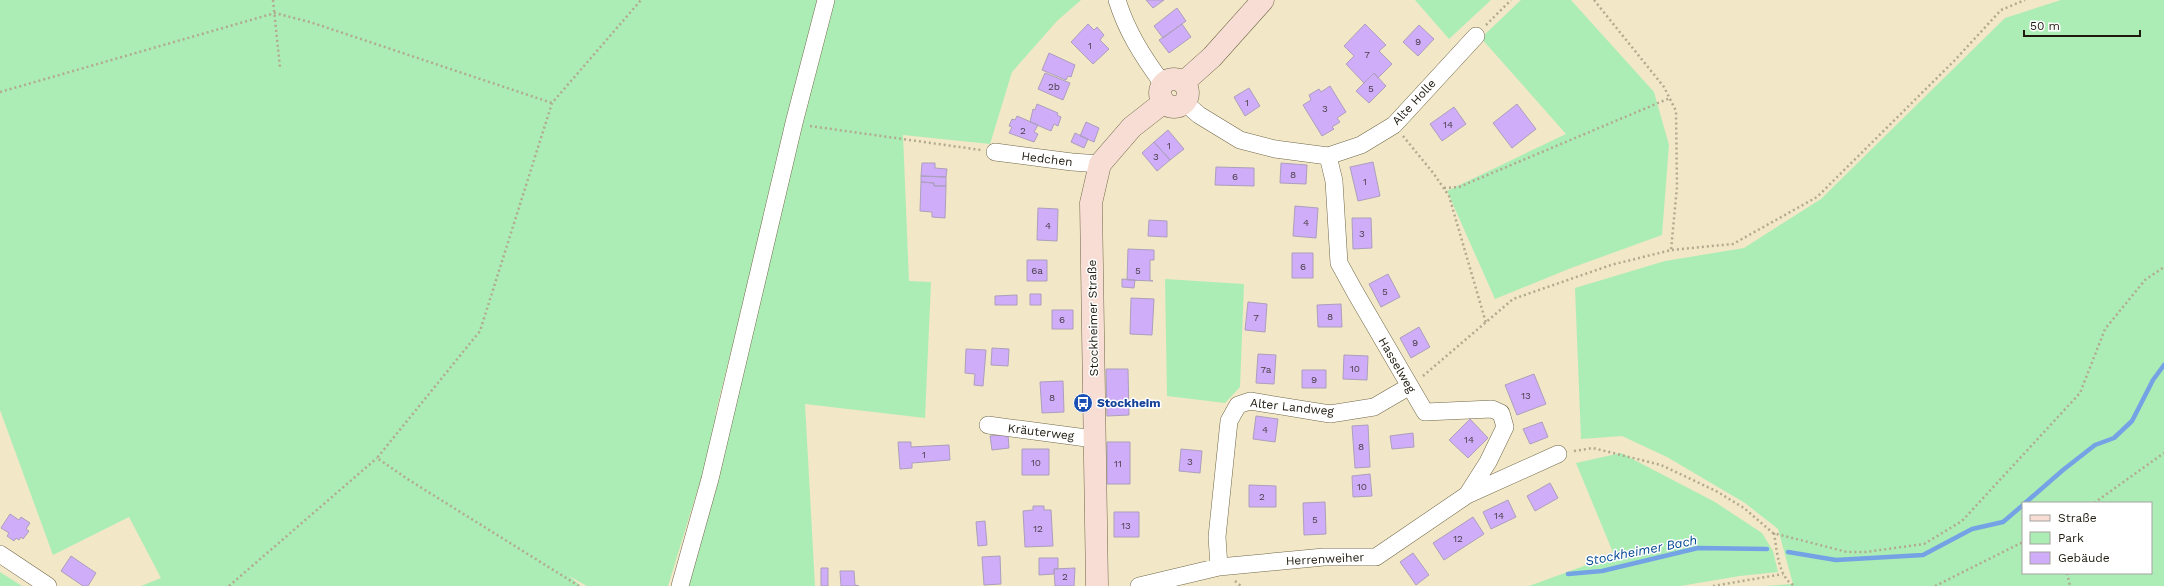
<svg xmlns="http://www.w3.org/2000/svg" width="2164" height="586" font-family="'Work Sans',sans-serif">
	<style>
		.green { fill: #acedb6; fill-rule: evenodd }
		.lines { fill: none; stroke-linecap: round; stroke-linejoin: round }
		.stream { stroke: #73a3e4; stroke-width: 4.5 }
		.building { fill: #cfadf8; stroke: #ac9fbd }
		.street-casing { stroke: #706749; stroke-width: 18 }
		.secondary-casing { stroke: #706749; stroke-width: 23 }
		.path { stroke: #b2a98f; stroke-width: 2.5; stroke-dasharray: 2 3; stroke-linecap: butt }
		.street { stroke: #fff; stroke-width: 17 }
		.secondary { stroke: #f8ddd4; stroke-width: 22 }
		.labels { text-anchor: middle; stroke-width: 3; stroke-linejoin: round; paint-order: stroke }
		.number-label { font-size: 10px; fill: #4a3f48 }
		.street-label { font-size: 12px; fill: #1e1a0e; stroke: #fff }
		.transit-label { font-size: 12px; font-weight: bold; fill: #164399; stroke: #fff; text-anchor: start }
		.water-label { font-size: 13px; font-style: italic; fill: #014692; stroke: #fff }
	</style>
	<rect width="100%" height="100%" fill="#f2e7c6"/>
	<path class="green" d="M0 0H819L715 415 730 422 833 0H1081L1057 21 1012 72 990 144 903 135 909 281 931 282 925 418 805 404 815 586H685L719 475 703 472 668 586H587L569 576 581 586H141L161 578 129 517 53 555 0 410Z
		M1415 0H1491L1449 39Z
		M1521 0H1571L1654 92 1669 145 1662 235 1571 268 1495 299 1447 191 1566 134 1481 38Z
		M2061 0H2164V586H1764L1793 584 1778 529 1745 503 1667 457 1622 436 1581 439 1575 288 1665 261 1744 248 1821 199 2005 18ZM2023 503H2151V573H2023Z
		M1165 279 1244 284 1240 387 1225 403 1167 396Z
		M1621 453 1715 502 1762 533 1773 551 1778 572 1740 576 1680 586H1529L1614 555 1576 463Z
		M0 572 22 586H0Z"/>
	<g class="lines">
		<path class="stream" d="M2025 503 2063 470 2095 445 2114 438 2132 421 2153 380 2164 365
			M1788 552 1836 560 1923 555 1972 529 2003 522 2023 505
			M1568 574 1602 571 1698 548 1767 549"/>
	</g>
	<path class="building" d="M1146 0H1164L1153 8Z
		M1177 8 1186 21 1163 38 1154 26Z
		M1088 24 1094 30 1097 27 1104 35 1100 40 1109 49 1093 64 1071 42Z
		M1182 24 1191 37 1169 53 1159 40Z
		M1365 24 1386 45 1379 51 1392 64 1378 78 1374 73 1364 83 1346 64 1354 56 1344 46Z
		M1419 25 1434 39 1418 56 1403 42Z
		M1049 53 1075 65 1071 77 1068 76 1066 80 1042 70Z
		M1045 73 1070 83 1063 100 1038 89Z
		M1374 73 1386 86 1369 103 1356 91Z
		M1330 86 1346 112 1337 118 1340 122 1332 127 1334 129 1322 136 1303 105 1311 100 1309 95 1319 89 1321 92Z
		M1249 88 1260 106 1245 116 1234 97Z
		M1037 104 1058 113 1057 115 1061 117 1058 126 1054 124 1051 131 1030 122 1033 109 1035 110Z
		M1517 104 1536 129 1512 148 1493 123Z
		M1454 107 1466 124 1442 141 1430 124Z
		M1017 116 1038 125 1034 132 1038 134 1034 142 1009 133 1012 127 1009 126 1012 119 1015 120Z
		M1086 122 1099 128 1094 142 1080 136Z
		M1168 130 1184 149 1170 160 1154 142Z
		M1075 133 1088 139 1084 148 1071 142Z
		M1154 142 1170 160 1157 171 1142 153Z
		M1373 162 1380 196 1358 201 1350 167Z
		M922 163H935V168L947 169 946 177 921 176Z
		M1281 163 1307 165 1306 184 1280 183Z
		M1216 167 1254 168V186L1215 185Z
		M921 176 946 177V186H934V183L921 182Z
		M921 182 934 183V186H946L945 218 932 217V212L920 211Z
		M1295 206 1318 208 1316 238 1293 236Z
		M1038 208 1058 209 1057 241 1037 240Z
		M1352 218H1371L1372 248 1353 249Z
		M1149 220 1167 221V237L1148 236Z
		M1128 249 1154 250V260H1150V280L1153 281 1127 280Z
		M1292 253H1313V278H1292Z
		M1027 260H1047V281H1027Z
		M1388 274 1400 297 1381 307 1369 284Z
		M1122 279 1135 280 1134 288 1122 287Z
		M1030 294H1041V305H1030Z
		M1017 295V305H995V296Z
		M1131 298 1154 299 1152 335 1130 334Z
		M1248 302 1267 304 1265 332 1245 330Z
		M1341 304 1342 327H1318L1317 305Z
		M1052 310H1073V329H1052Z
		M1419 327 1430 347 1411 358 1400 338Z
		M992 348 1009 349 1008 366 991 365Z
		M966 349 986 350 983 386 974 385 975 374 965 373Z
		M1258 354 1276 355 1274 384 1256 383Z
		M1344 355 1368 356 1367 380 1343 379Z
		M1106 369H1128L1129 415 1107 416Z
		M1302 370H1326V388H1302Z
		M1534 374 1546 404 1517 415 1505 385Z
		M1063 381 1064 412 1042 413 1040 382Z
		M1256 416 1278 419 1275 442 1253 439Z
		M1470 419 1488 438 1468 458 1449 440Z
		M1542 422 1548 437 1530 444 1523 429Z
		M1368 425 1370 467 1355 468 1352 426Z
		M1413 433 1414 447 1392 449 1390 436Z
		M1008 434 1009 448 992 450 990 436Z
		M898 442H911V447L949 445 950 460 912 463V468L900 469Z
		M1107 442H1130V484H1107Z
		M1022 449H1049V475H1022Z
		M1181 449 1202 451 1200 473 1179 471Z
		M1370 474 1372 496 1353 497 1352 476Z
		M1550 483 1558 498 1535 511 1527 496Z
		M1249 485 1276 486V507H1249Z
		M1508 500 1516 517 1491 529 1483 512Z
		M1325 502 1326 534 1304 535 1303 503Z
		M1033 506H1044V510H1051L1053 546 1025 547 1023 511 1033 510Z
		M1114 512H1139V537H1114Z
		M10 514 19 520 21 517 30 523 26 529 29 531 23 539 21 537 19 540 16 538 14 541 7 536 9 533 1 528Z
		M1473 517 1484 534 1444 560 1433 543Z
		M985 521 987 545 978 546 976 522Z
		M1413 553 1429 575 1416 585 1400 562Z
		M71 556 96 573 88 586H83L61 571Z
		M1000 556 1001 584 984 585 982 557Z
		M1039 558H1058V569H1054V574L1039 575Z
		M821 568H828V586H821Z
		M1075 568 1074 586H1055L1054 569Z
		M840 571H854L855 585 859 586H841Z"/>
	<g class="lines">
		<defs>
			<path id="street" d="M1117 0C1127 32 1143 57 1163 84
				M1184 102 1199 115 1240 140 1275 149 1328 156 1361 145 1394 125 1476 36
				M995 152 1072 162 1100 164
				M1328 156 1334 181 1339 263 1355 292 1425 412 1492 409 1501 413 1505 427 1488 462 1467 495
				M988 425 1094 439
				M0 554 48 586
				M1219 567 1217 537 1229 421 1238 405 1250 401 1330 414 1374 407 1410 386
				M680 586 710 479 794 123 826 0
				M1139 586 1219 567 1324 557H1376L1467 495 1558 454"/>
			<path id="secondary" d="M1160 93a14 14 0 1 1 28 0a14 14 0 1 1-28 0Z
				M1183 83 1212 57 1263 0
				M1097 586 1091 203 1100 164 1132 127 1164 102"/>
		</defs>
		<use href="#street" class="street-casing"/>
		<use href="#secondary" class="secondary-casing"/>
		<path class="path" d="M273 0 280 68
			M1594 0 1664 87 1676 111 1677 187 1671 250
			M1486 25 1511 0
			M0 92 275 13 310 22 552 103
			M810 126 981 150
			M1403 136 1434 174 1449 196 1486 323
			M1444 188 1459 187 1670 98
			M1423 376 1513 299 1611 265 1671 250 1733 244 1817 197 1955 60 2001 10 2025 0
			M1574 451 1593 448 1661 465 1716 491 1744 508 1773 533 1847 552H1865L1924 544 1962 521 2080 393 2105 329 2145 280 2164 267
			M2094 503 2164 453
			M1774 533C1777 550 1778 578 1795 586
			M2067 573 2070 586
			M1235 581 1241 586
			M229 586 377 458
			M579 586 409 480 377 458 480 331 552 103 641 0
			M1713 586 1783 574
			M1935 586 2023 542"/>
		<use href="#street" class="street"/>
		<use href="#secondary" class="secondary"/>
	</g>
	<defs>
		<symbol id="bus-disc" viewBox="-11 -11 22 22"><circle r="9.5" fill="#1a4fb4" stroke="#fff"/><path d="M-5-6H5V4H4V6H2V4H-2V6H-4V4H-5ZM-3.5-4V0h7V-4ZM-3.5 1.2v1.5H-2V1.2ZM2 1.2v1.5H3.5V1.2Z" fill="#fff"/></symbol>
	</defs>
	<g fill-rule="evenodd">
		<use href="#bus-disc" x="1072" y="392" width="22" height="22"/>
	</g>
	<g class="labels">
		<g class="number-label">
			<text x="1418" y="45">9</text>
			<text x="1090" y="49">1</text>
			<text x="1367" y="58">7</text>
			<text x="1054" y="90">2b</text>
			<text x="1371" y="92">5</text>
			<text x="1247" y="106">1</text>
			<text x="1325" y="112">3</text>
			<text x="1448" y="128">14</text>
			<text x="1023" y="134">2</text>
			<text x="1169" y="149">1</text>
			<text x="1156" y="160">3</text>
			<text x="1293" y="178">8</text>
			<text x="1235" y="180">6</text>
			<text x="1365" y="185">1</text>
			<text x="1306" y="226">4</text>
			<text x="1048" y="229">4</text>
			<text x="1362" y="237">3</text>
			<text x="1303" y="270">6</text>
			<text x="1037" y="274">6a</text>
			<text x="1138" y="274">5</text>
			<text x="1385" y="295">5</text>
			<text x="1330" y="320">8</text>
			<text x="1256" y="321">7</text>
			<text x="1062" y="323">6</text>
			<text x="1415" y="346">9</text>
			<text x="1355" y="372">10</text>
			<text x="1266" y="373">7a</text>
			<text x="1314" y="383">9</text>
			<text x="1526" y="399">13</text>
			<text x="1052" y="401">8</text>
			<text x="1265" y="433">4</text>
			<text x="1469" y="443">14</text>
			<text x="1361" y="450">8</text>
			<text x="924" y="458">1</text>
			<text x="1190" y="465">3</text>
			<text x="1036" y="466">10</text>
			<text x="1118" y="467">11</text>
			<text x="1362" y="490">10</text>
			<text x="1262" y="500">2</text>
			<text x="1499" y="519">14</text>
			<text x="1315" y="523">5</text>
			<text x="1126" y="529">13</text>
			<text x="1038" y="532">12</text>
			<text x="1458" y="542">12</text>
			<text x="1065" y="580">2</text>
		</g>
		<g class="street-label">
			<text transform="translate(1414 102) rotate(-47)" y="4">Alte Holle</text>
			<text transform="translate(1047 159) rotate(7)" y="4">Hedchen</text>
			<text transform="translate(1093 318) rotate(-91)" y="4">Stockheimer Straße</text>
			<text transform="translate(1397 365) rotate(60)" y="4">Hasselweg</text>
			<text transform="translate(1292 407) rotate(6)" y="4">Alter Landweg</text>
			<text transform="translate(1041 432) rotate(7)" y="4">Kräuterweg</text>
			<text transform="translate(1325 559) rotate(-3)" y="4">Herrenweiher</text>
		</g>
		<g class="transit-label">
			<text x="1097" y="407">Stockheim</text>
		</g>
		<g class="water-label">
			<text transform="translate(1641 550) rotate(-11)" y="5">Stockheimer Bach</text>
		</g>
	</g>
	<rect x="2022" y="502" width="130" height="72" fill="#ffffff" stroke="#a5a39f"/>
	<rect x="2030" y="515" width="20" height="6" fill="#f8ddd4" stroke="#a5a39f"/>
	<text x="2058" y="522" font-size="12" fill="#1e1a0e">Straße</text>
	<rect x="2030" y="532" width="20" height="12" fill="#acedb6" stroke="#a5a39f"/>
	<text x="2058" y="542" font-size="12" fill="#1e1a0e">Park</text>
	<rect x="2030" y="552" width="20" height="12" fill="#cfadf8" stroke="#a5a39f"/>
	<text x="2058" y="562" font-size="12" fill="#1e1a0e">Gebäude</text>
	<path d="M2024 30v6h116v-6" fill="none" stroke="#1e1a0e" stroke-width="2"/>
	<text x="2030" y="30" font-size="12" fill="#1e1a0e" stroke="#ffffff" stroke-width="3" paint-order="stroke">50 m</text>
</svg>
